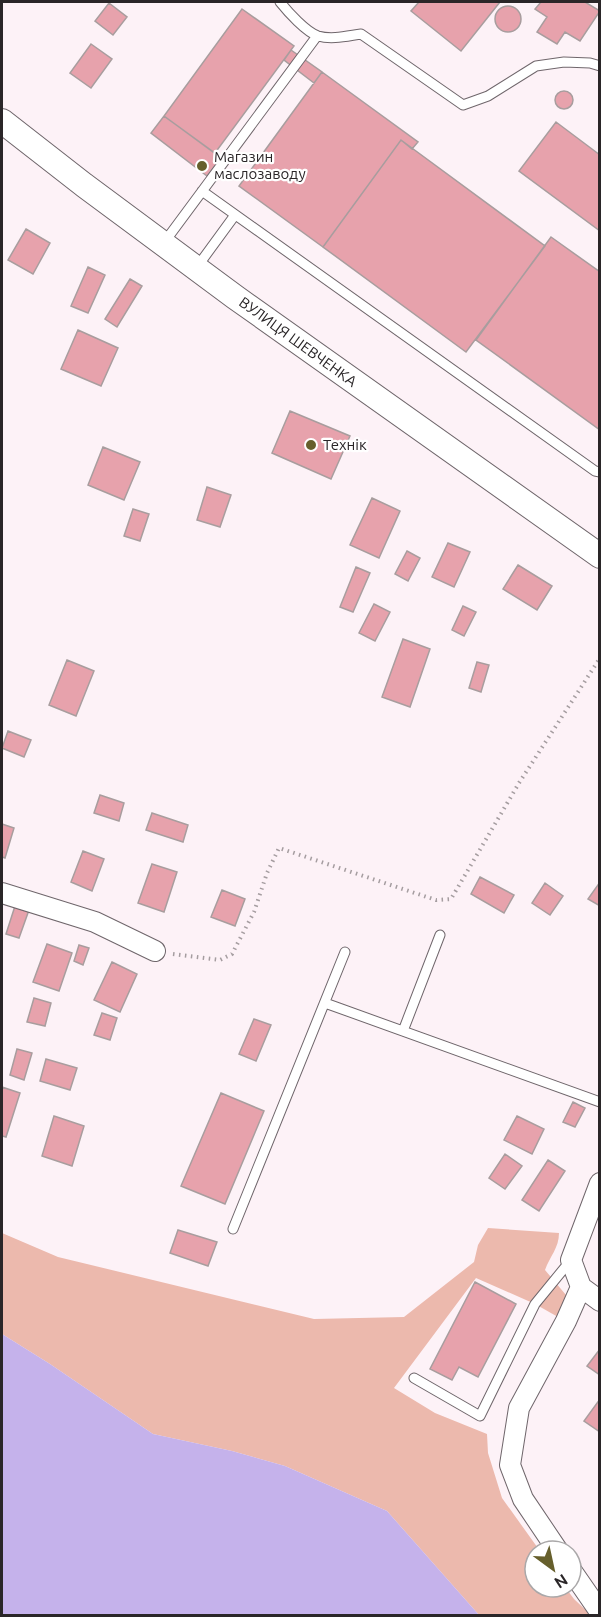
<svg xmlns="http://www.w3.org/2000/svg" width="601" height="1617" font-family="Ubuntu,sans-serif">
	<style>
		.green { fill: #ecb9ad }
		.water { fill: #c5b2eb }
		.building { fill: #e7a2ac; stroke: #a89d9e; stroke-width: 1.5 }
		.lines { fill: none; stroke-linecap: round; stroke-linejoin: round }
		.service-casing { stroke: #6f666b; stroke-width: 11 }
		.minor-casing { stroke: #6f666b; stroke-width: 22 }
		.tertiary-casing { stroke: #6f666b; stroke-width: 26 }
		.path { stroke: #a59da0; stroke-width: 4; stroke-dasharray: 1.5 4.5; stroke-linecap: butt }
		.service { stroke: #fff; stroke-width: 9 }
		.minor { stroke: #fff; stroke-width: 20 }
		.tertiary { stroke: #fff; stroke-width: 24 }
		.poi-dot { fill: #665f2c; stroke: #fff; stroke-width: 2 }
		.labels { text-anchor: middle; stroke-width: 4.5; stroke-linejoin: round; paint-order: stroke }
		.poi-label { font-size: 15px; fill: #2a2628; stroke: #fff; text-anchor: start }
		.street-label { font-size: 15px; fill: #2a2628; stroke: #fff }
	</style>
	<rect width="100%" height="100%" fill="#fdf2f7"/>
	<path class="green" d="M488 1228 559 1233C559 1248 550 1256 545 1270L566 1295 558 1317 535 1304 476 1278 394 1388 435 1413 487 1434 488 1453 502 1498 540 1551H535V1587H565L574 1599 591 1615H479L387 1511 285 1466 232 1451 153 1434 50 1364 2 1334V1233L58 1257 314 1319 404 1317 474 1262 478 1245Z"/>
	<path class="water" d="M2 1334 50 1364 153 1434 232 1451 285 1466 387 1511 479 1615H2Z"/>
	<path class="building" d="M419 2H500L461 51 411 11Z
		M541 2H585L600 11 580 41 565 32 557 44 537 32 547 17 535 9Z
		M109 3 127 17 113 35 95 21Z
		M495 19a13 13 0 1 1 26 0a13 13 0 1 1-26 0Z
		M242 9 294 46 215 153 164 116Z
		M91 44 112 59 91 88 70 73Z
		M291 50 322 72 314 83 284 60Z
		M322 72 418 142 412 149 401 140 323 247 239 186Z
		M555 100a9 9 0 1 1 18 0a9 9 0 1 1-18 0Z
		M164 116 221 158 207 176 151 133Z
		M556 122 600 155V231L519 171Z
		M401 140 545 246 466 352 323 247Z
		M26 229 50 243 33 274 8 260Z
		M551 237 600 272V430L476 340Z
		M88 267 105 275 88 313 71 306Z
		M130 279 142 286 117 327 105 319Z
		M78 330 118 348 101 386 61 369Z
		M290 411 350 436 331 479 272 453Z
		M103 447 140 462 124 500 88 485Z
		M207 487 231 495 220 527 197 520Z
		M372 498 400 511 379 558 350 545Z
		M133 509 149 514 140 541 124 536Z
		M448 543 470 552 454 587 432 577Z
		M407 551 420 558 408 581 395 574Z
		M518 565 552 586 537 610 503 589Z
		M356 567 370 573 353 612 340 607Z
		M374 604 390 612 375 641 359 633Z
		M463 606 476 612 464 636 452 630Z
		M403 639 430 649 410 707 382 697Z
		M67 660 94 671 76 716 49 705Z
		M477 662 489 665 481 692 469 688Z
		M8 731 31 740 24 757 2 748Z
		M100 795 124 803 119 821 94 813Z
		M152 813 188 825 183 842 146 830Z
		M2 824 14 828 5 858 2 857Z
		M83 851 104 859 92 891 71 882Z
		M152 864 177 872 164 912 138 903Z
		M480 877 514 895 504 913 471 894Z
		M600 882V906L588 899Z
		M545 883 563 896 550 915 532 903Z
		M222 890 245 899 235 926 211 917Z
		M15 906 29 910 19 938 6 934Z
		M47 944 72 953 59 991 33 982Z
		M79 945 89 948 83 965 74 961Z
		M112 962 137 974 120 1012 94 1000Z
		M34 998 51 1003 45 1026 27 1022Z
		M102 1013 117 1018 110 1040 94 1035Z
		M254 1019 271 1025 256 1061 239 1054Z
		M17 1049 32 1053 24 1080 10 1075Z
		M46 1059 77 1068 70 1090 40 1081Z
		M2 1087 20 1093 6 1137 2 1136Z
		M221 1093 264 1111 225 1204 181 1186Z
		M573 1102 585 1108 575 1127 563 1122Z
		M54 1116 84 1126 72 1166 42 1156Z
		M517 1116 544 1129 532 1154 504 1140Z
		M505 1154 522 1166 505 1189 489 1178Z
		M548 1160 565 1171 539 1211 522 1200Z
		M178 1230 217 1242 208 1266 170 1253Z
		M475 1282 516 1304 478 1377 459 1367 452 1380 430 1369Z
		M600 1349V1375L587 1366Z
		M600 1399V1432L584 1421Z"/>
	<g class="lines">
		<defs>
			<path id="service" d="M280 2C288 12 306 32 318 36 332 40 347 36 361 34L463 105 488 96 536 66 564 62 590 63 600 66
				M202 191 595 471 600 472
				M163 244 317 36
				M197 267 235 215
				M325 1003 600 1102
				M403 1031 440 935
				M233 1229 345 952
				M414 1378 480 1416 535 1304 571 1260"/>
			<path id="minor" d="M2 893 95 922 155 951
				M600 1183 571 1260 581 1287 600 1301
				M558 1551 523 1499 510 1465 519 1408 566 1321 581 1287
				M571 1570 600 1612"/>
			<path id="tertiary" d="M2 121 84 185 235 297 600 556"/>
		</defs>
		<use href="#service" class="service-casing"/>
		<use href="#minor" class="minor-casing"/>
		<use href="#tertiary" class="tertiary-casing"/>
		<path class="path" d="M173 954 220 960 232 954 254 912 267 873 279 848 436 900 451 899 519 783 600 658"/>
		<use href="#service" class="service"/>
		<use href="#minor" class="minor"/>
		<use href="#tertiary" class="tertiary"/>
	</g>
	<g class="poi-dot">
		<circle cx="202" cy="166" r="6"/>
		<circle cx="311" cy="445" r="6"/>
	</g>
	<g class="labels">
		<g class="poi-label">
			<text x="214" y="162">Магазин<tspan x="214" dy="17">маслозаводу</tspan></text>
			<text x="323" y="450">Технік</text>
		</g>
		<g class="street-label">
			<text transform="translate(298 342) rotate(36)" y="5">ВУЛИЦЯ ШЕВЧЕНКА</text>
		</g>
	</g>
	<rect width="601" height="1617" fill="none" stroke="#2a2628" stroke-width="6"/>
	<g transform="translate(553 1569) rotate(147)"><circle r="28" fill="#ffffff" stroke="#aaa8a9" stroke-width="1.5"/>
	<path d="M0-4.5L10 22L0 15L-10 22Z" fill="#665f2c"/>
	<text y="-9" font-size="16" font-weight="bold" text-anchor="middle" fill="#2a2628">N</text>
	</g>
</svg>
